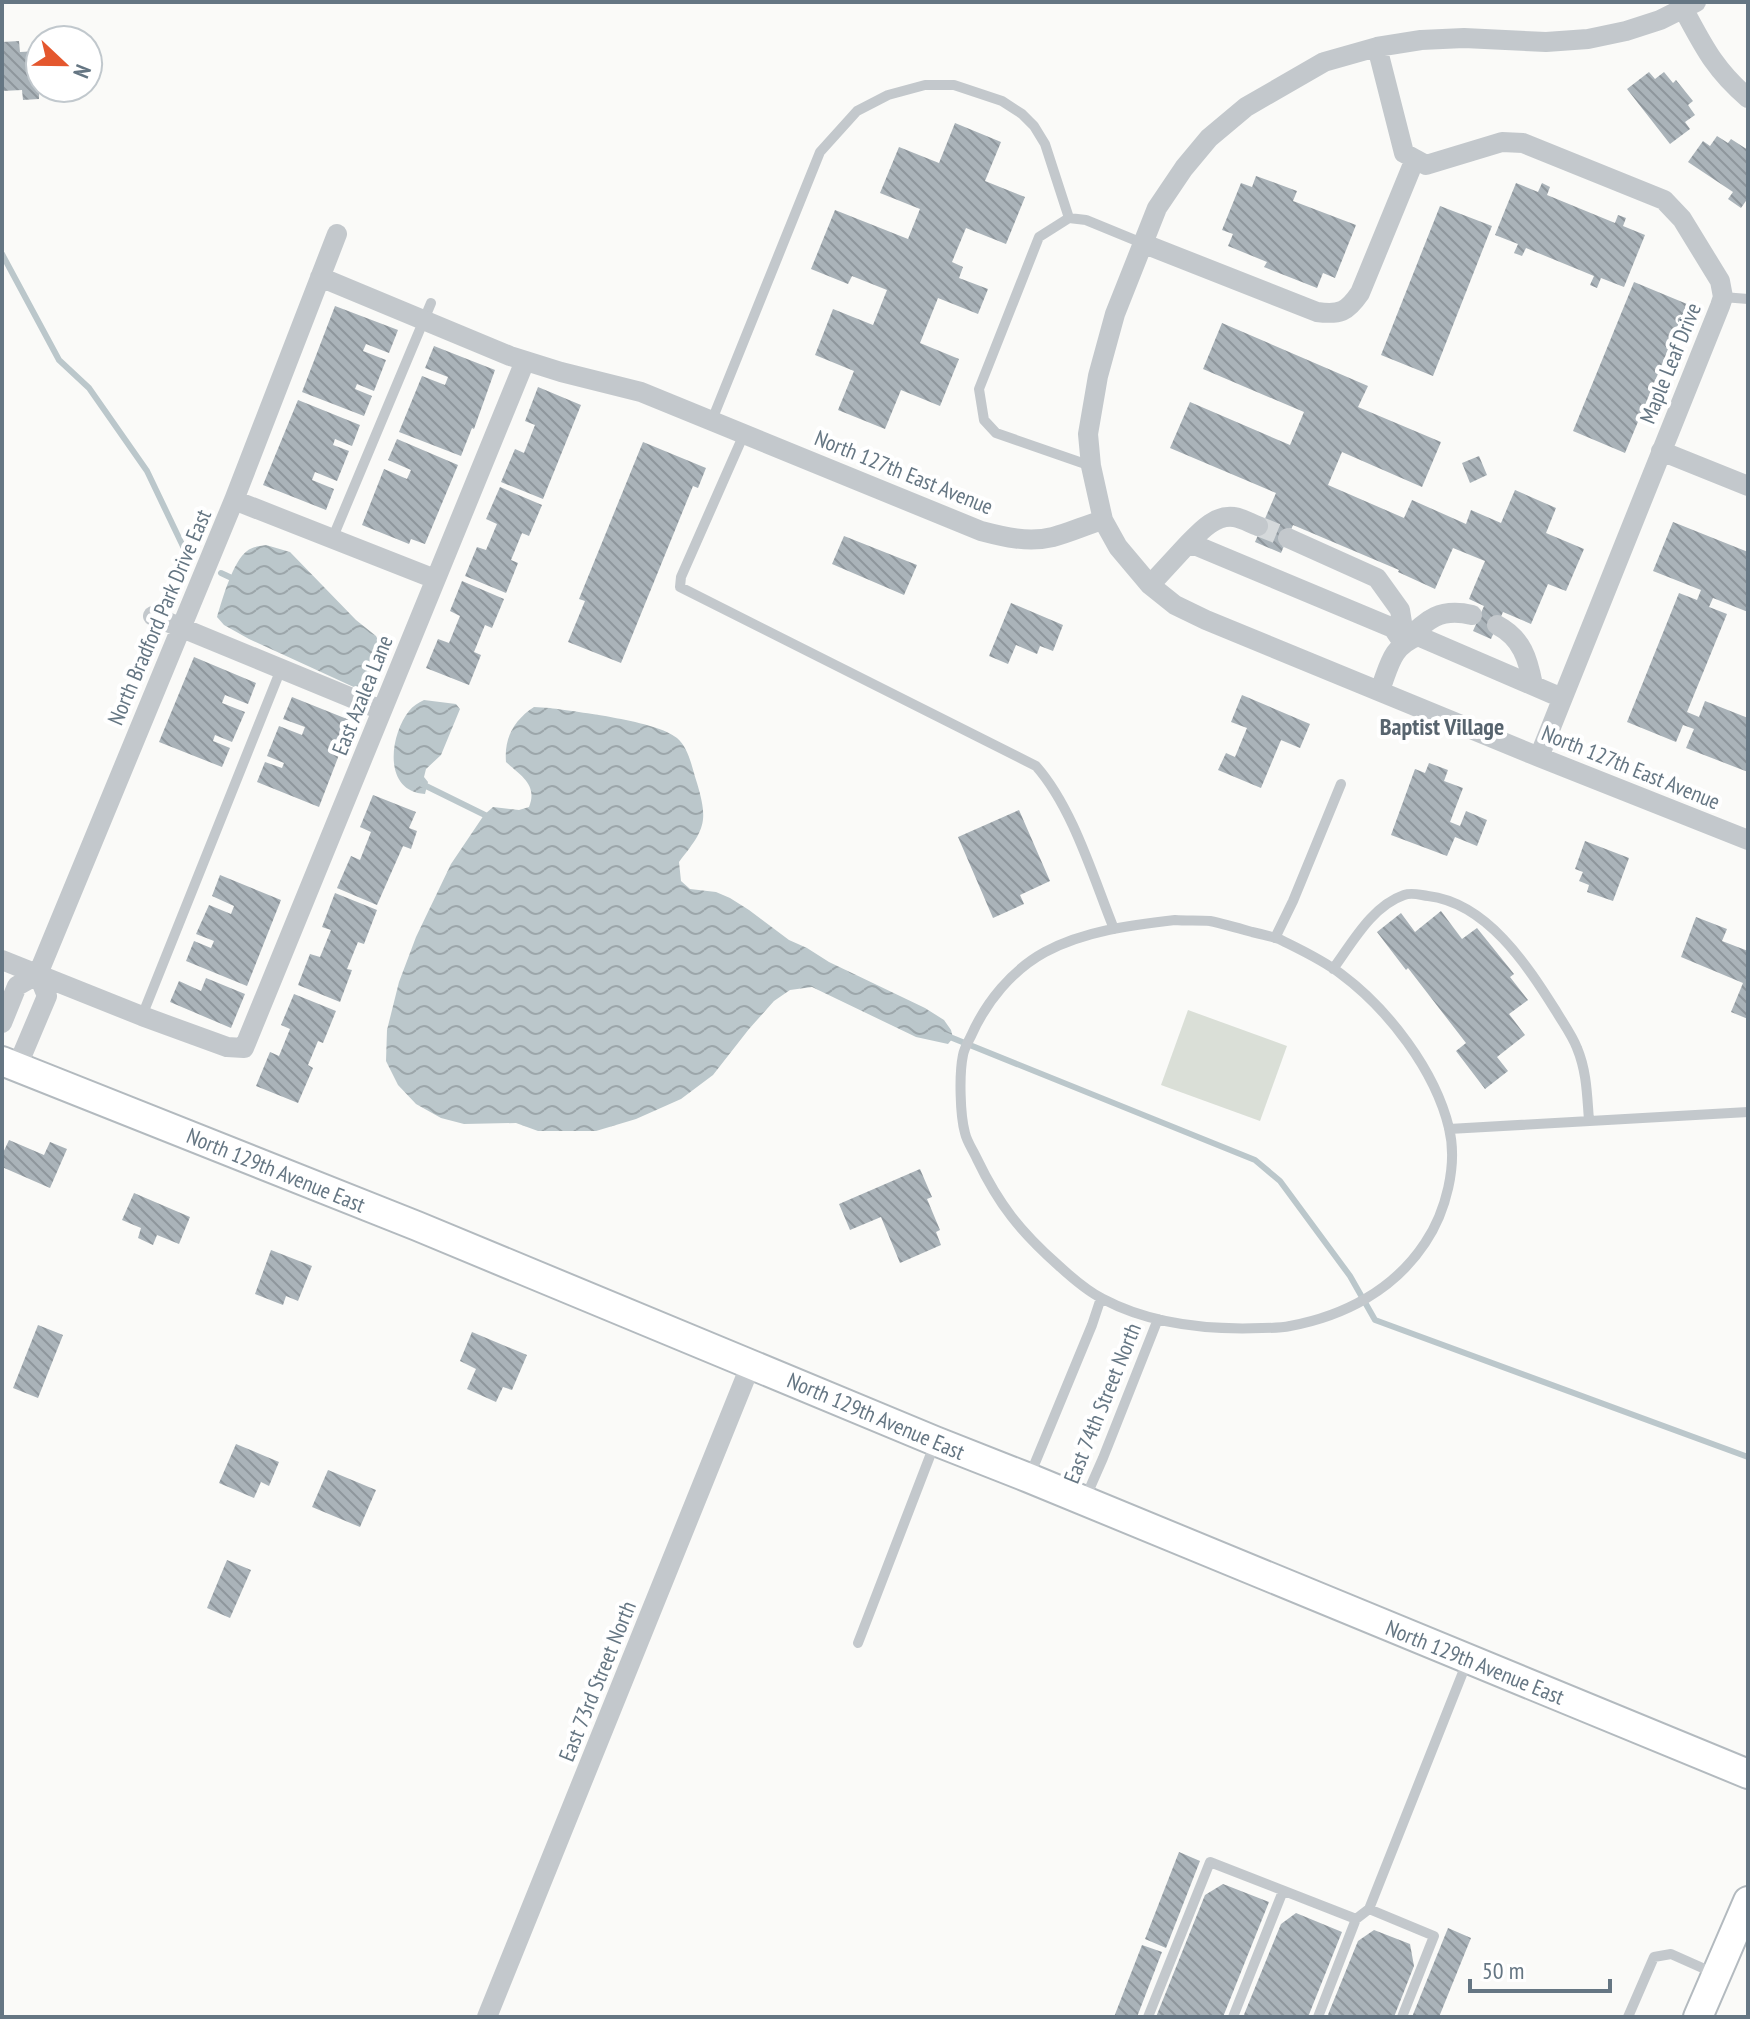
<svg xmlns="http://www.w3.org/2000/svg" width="1750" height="2019" font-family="'PT Sans Narrow',sans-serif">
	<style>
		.pitch { fill: #dadfd7 }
		.water { fill: url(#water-waves) }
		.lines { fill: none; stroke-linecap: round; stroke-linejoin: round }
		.stream { stroke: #bbc7cb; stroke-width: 6 }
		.building { fill: url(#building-back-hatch) }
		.street-tunnel { stroke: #d5d9db; stroke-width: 20; stroke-dasharray: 20 10; stroke-linecap: butt }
		.secondary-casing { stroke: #b3babf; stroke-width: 32 }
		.lane { stroke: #c3c8cc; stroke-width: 10 }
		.street { stroke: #c3c8cc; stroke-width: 20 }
		.secondary { stroke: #fff; stroke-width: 28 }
		.labels { text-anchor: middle; stroke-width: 8; stroke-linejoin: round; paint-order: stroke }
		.street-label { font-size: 22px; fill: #657683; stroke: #fff }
		.neighbourhood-label { font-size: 24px; font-weight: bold; fill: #57646e; stroke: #fff }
	</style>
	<defs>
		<pattern id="water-waves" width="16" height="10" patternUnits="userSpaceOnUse" patternTransform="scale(2)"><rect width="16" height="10" fill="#bbc7cb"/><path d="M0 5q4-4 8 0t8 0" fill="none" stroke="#9ca6aa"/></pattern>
		<pattern id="building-back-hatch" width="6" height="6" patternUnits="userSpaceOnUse" patternTransform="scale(2)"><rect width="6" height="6" fill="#aab3b9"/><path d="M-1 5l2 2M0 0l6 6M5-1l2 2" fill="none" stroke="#8e969c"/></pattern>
	</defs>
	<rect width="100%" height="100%" fill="#fafaf8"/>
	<path class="pitch" d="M1188 1010 1287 1046 1260 1121 1161 1085Z"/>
	<path class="water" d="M266 545 290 552 356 620 376 636 382 648V660L369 683 358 689 249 639 224 625 217 617C222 600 233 561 247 551 252 547 259 546 266 545Z
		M424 700 456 704 460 709 441 755 426 769 424 777 428 782 425 794C382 791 390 735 409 711 413 706 418 703 424 700Z
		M534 707 550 708C578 712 657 721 677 738 689 748 692 768 697 783 709 823 704 830 679 862L681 881 690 889 716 892 730 898 749 910 789 940 807 948 829 962 925 1008 944 1020 951 1030 953 1038 948 1044 916 1037 812 987 790 990 774 1001 749 1029 713 1075 681 1099 636 1119 596 1131H538L516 1123 464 1124 441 1118 416 1104 398 1085 386 1061 387 1030 399 982 416 937 451 864 484 815 493 807 519 810 529 807C538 785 521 776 506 762 504 738 514 720 534 707Z"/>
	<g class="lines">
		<path class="stream" d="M2 254 59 360 89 388 147 471 190 561
			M221 573 236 580
			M422 784 491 818
			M945 1035 1255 1160 1280 1181 1350 1276 1375 1320 1748 1457"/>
	</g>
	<path class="building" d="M19 41 20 52 40 51 39 99 23 100 22 90 2 91V42Z
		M1649 72 1655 79 1664 72 1673 83 1676 80 1693 101 1688 105 1695 115 1685 122 1690 129 1670 144 1627 89Z
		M955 123 1001 142 985 181 1025 197 1006 244 966 228 952 262 963 267 959 278 988 289 978 314 938 298 920 343 959 359 940 406 901 390 885 429 838 410 854 371 815 355 833 309 873 325 887 290 852 276 848 284 811 269 835 210 908 239 920 209 880 193 899 147 939 163Z
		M1717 136 1728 143 1731 139 1748 150V198L1741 208 1728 199 1733 192 1688 162 1703 141 1710 146Z
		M1256 176 1297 191 1293 201 1356 225 1335 278 1323 273 1317 288 1264 267 1267 262 1228 246 1233 234 1222 230 1241 183 1252 187Z
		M1516 183 1538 192 1542 183 1550 187 1547 195 1615 223 1618 215 1626 218 1623 226 1645 235 1624 287 1601 278 1597 288 1590 285 1594 276 1526 248 1522 256 1514 253 1518 244 1495 235Z
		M1440 206 1492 226 1433 376 1381 355Z
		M1634 282 1687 304 1625 453 1573 431Z
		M335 306 398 330 389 353 366 344 363 351 386 360 374 391 357 384 355 389 372 396 364 416 302 392Z
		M1222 323 1368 386 1358 407 1441 442 1422 487 1342 452 1328 485 1404 518 1412 500 1466 524 1471 510 1501 523 1515 490 1556 508 1546 533 1584 549 1566 591 1548 584 1531 624 1503 612 1491 639 1473 631 1484 606 1469 599 1485 561 1453 548 1435 589 1398 572 1399 570 1293 525 1281 553 1255 542 1276 493 1170 448 1190 402 1290 445 1304 412 1203 369Z
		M434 346 495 370 474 429 472 428 461 456 399 432 422 376 445 385 448 377 425 368Z
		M538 387 581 405 543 499 501 482 515 449 524 453 535 425 525 421Z
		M298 400 360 425 352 446 335 439 333 445 349 451 337 481 315 472 312 480 334 489 326 510 263 485Z
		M397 439 458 465 425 544 411 539 409 544 362 525 384 469 407 479 411 470 388 460Z
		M643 442 706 468 698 488 693 486 621 663 568 642 585 601 579 599Z
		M1479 456 1487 475 1470 483 1462 463Z
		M500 487 542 505 529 536 522 533 511 560 518 563 506 593 465 576 477 547 486 550 497 524 486 519Z
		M1673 522 1748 552V612L1713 598 1709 607 1727 614 1687 712 1699 717 1705 701 1748 718V772L1686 748 1694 729 1683 725 1676 742 1627 722 1679 593 1697 600 1701 590 1653 571Z
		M844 536 917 565 904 595 832 564Z
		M462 581 504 599 492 628 485 625 474 652 481 655 469 685 426 668 438 639 449 643 460 616 450 611Z
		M1011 603 1063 625 1053 651 1040 646 1037 654 1016 645 1008 664 989 656Z
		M194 657 256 683 248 704 225 695 222 703 245 712 232 742 215 735 213 741 230 748 222 767 159 742Z
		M1242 695 1310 724 1300 748 1281 740 1261 788 1218 770 1226 753 1235 757 1247 728 1231 722Z
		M292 697 352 721 319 807 257 782 265 762 282 768 284 763 267 756 279 726 302 735 305 727 283 719Z
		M1429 763 1448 770 1444 781 1463 788 1450 822 1460 826 1466 811 1487 820 1477 846 1455 837 1447 856 1391 835 1415 769 1425 773Z
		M373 795 416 812 409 828 417 831 411 849 403 846 377 905 337 888 351 856 360 860 371 832 360 827Z
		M1019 810 1050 881 1020 895 1024 904 993 918 958 837Z
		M1585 841 1629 858 1613 901 1587 892 1589 885 1579 881 1583 872 1575 869Z
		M220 875 281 900 247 986 186 961 194 941 211 948 214 941 196 934 209 905 231 914 234 906 212 896Z
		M335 893 377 910 364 944 358 942 347 969 352 970 340 1002 298 985 310 954 320 957 331 930 322 927Z
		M1441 911 1462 939 1477 928 1514 974 1510 977 1528 1000 1509 1014 1525 1035 1497 1057 1508 1071 1485 1089 1456 1051 1466 1043 1408 968 1406 970 1377 932 1401 913 1415 932Z
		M1696 917 1727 929 1722 941 1748 951V1019L1731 1012 1743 983 1681 957Z
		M206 978 245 994 231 1028 170 1002 179 981 201 991Z
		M294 994 336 1011 323 1043 318 1041 308 1065 313 1068 298 1103 256 1086 270 1052 279 1056 290 1029 281 1025Z
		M9 1140 44 1155 50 1142 67 1149 50 1188 2 1167V1155Z
		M920 1169 932 1197 927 1199 940 1230 936 1232 941 1245 900 1263 881 1217 850 1230 839 1204Z
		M134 1193 190 1217 179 1244 157 1235 153 1245 138 1238 141 1228 122 1220Z
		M271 1250 312 1266 298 1301 286 1296 283 1305 255 1294Z
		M38 1325 63 1335 38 1398 13 1388Z
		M472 1332 527 1355 512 1390 503 1387 496 1402 467 1389 476 1369 460 1361Z
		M236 1444 279 1462 269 1486 261 1482 254 1498 219 1483Z
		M328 1470 376 1490 360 1527 312 1507Z
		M227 1560 251 1570 230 1618 207 1608Z
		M1179 1852 1200 1861 1166 1948 1145 1939Z
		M1223 1884 1269 1902 1223 2017H1156L1205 1895Z
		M1296 1913 1342 1932 1308 2017H1243L1281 1924Z
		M1448 1928 1471 1938 1439 2017H1412Z
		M1374 1930 1410 1944 1414 1966 1394 2017H1327L1358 1941Z
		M1142 1945 1162 1952 1137 2017H1114Z"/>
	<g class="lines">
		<path class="street-tunnel" d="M1258 526 1288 538"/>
		<defs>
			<path id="secondary" d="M2 1061 417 1226 935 1441 1029 1478 1748 1774
				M1698 2017 1748 1901"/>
		</defs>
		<use href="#secondary" class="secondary-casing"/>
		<path class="lane" d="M1069 218 1039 237 979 389 984 420 996 433 1091 466
			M1723 297 1748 299
			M712 420 820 152 857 111 888 95 925 85H954L1002 101 1022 114 1034 126 1045 144 1069 218 1086 220 1142 243
			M744 434 681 577 680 587 1036 766C1073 808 1093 877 1114 929
			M333 537 431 303
			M1175 920C1186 921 1199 920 1210 921 1224 924 1238 928 1252 932 1261 934 1270 936 1279 939 1299 949 1323 960 1341 974 1388 1009 1435 1070 1449 1128 1458 1165 1446 1212 1425 1243 1394 1290 1344 1316 1290 1326 1281 1328 1271 1328 1262 1328 1210 1330 1150 1324 1103 1299 1087 1291 1071 1277 1058 1265 1020 1231 999 1205 977 1159 973 1150 967 1142 965 1133 960 1115 959 1074 963 1055 964 1049 968 1042 971 1036 986 1002 1012 970 1045 952 1084 931 1131 925 1175 920Z
			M1275 938 1293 901 1341 784
			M1333 969C1352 943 1372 906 1404 895 1412 892 1420 895 1428 896 1487 903 1527 965 1556 1011 1563 1023 1572 1035 1577 1048 1587 1072 1587 1096 1589 1120
			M142 1016 281 669
			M1449 1129 1748 1112
			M1030 1475 1092 1325 1101 1298
			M1085 1499 1103 1458 1158 1319
			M858 1643 935 1443
			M1369 1909 1467 1662
			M1148 2017 1210 1862 1356 1919 1369 1909 1434 1936 1402 2017
			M1233 2017 1283 1891
			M1318 2017 1356 1919
			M1628 2017 1654 1957 1671 1954 1716 1974"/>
		<path class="street" d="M1696 2 1660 20 1626 31 1588 39 1546 42 1464 38 1421 40 1377 47 1324 62 1246 107 1209 138 1184 168 1157 208 1115 314 1098 376 1088 434 1091 466 1103 520 1118 547 1150 585 1175 605 1206 620 1539 757 1748 840
			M1684 10C1704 47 1715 70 1748 98
			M1377 47 1404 153 1426 165 1502 142 1523 143 1664 200 1682 219 1720 281 1723 297 1720 306 1539 757
			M1142 243 1317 312C1340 315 1347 312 1360 293L1415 159
			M320 277 510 356 561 372 641 392 981 531C1004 537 1028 543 1053 537 1069 533 1086 525 1103 520
			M1661 451 1748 486
			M234 500 435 579
			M1288 538 1377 578 1400 610 1405 641
			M1186 546C1198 534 1214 514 1234 517 1242 518 1250 523 1258 526
			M1150 585 1186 546H1197L1393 628 1403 643C1426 621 1438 607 1472 615
			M153 616 381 710
			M1497 625C1522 638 1528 659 1533 685
			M1380 690C1390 664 1391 647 1418 636L1562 698
			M2 960 142 1016 227 1047 244 1048 525 361
			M2 1023 17 986 38 974 234 500 337 234
			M17 1067 47 996 38 974
			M487 2017 751 1364"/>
		<use href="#secondary" class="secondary"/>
	</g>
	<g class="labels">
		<g class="street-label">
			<text transform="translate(1670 363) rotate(-68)" y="8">Maple Leaf Drive</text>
			<text transform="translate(904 472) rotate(22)" y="8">North 127th East Avenue</text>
			<text transform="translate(159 617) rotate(-67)" y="8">North Bradford Park Drive East</text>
			<text transform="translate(362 695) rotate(-68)" y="8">East Azalea Lane</text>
			<text transform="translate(1631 767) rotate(22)" y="8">North 127th East Avenue</text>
			<text transform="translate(276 1170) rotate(22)" y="8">North 129th Avenue East</text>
			<text transform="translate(1102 1403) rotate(-68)" y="8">East 74th Street North</text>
			<text transform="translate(876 1416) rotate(23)" y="8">North 129th Avenue East</text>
			<text transform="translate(1475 1662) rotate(22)" y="8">North 129th Avenue East</text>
			<text transform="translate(597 1681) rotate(-68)" y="8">East 73rd Street North</text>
		</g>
		<g class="neighbourhood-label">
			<text x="1442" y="735">Baptist Village</text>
		</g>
	</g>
	<rect width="1750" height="2019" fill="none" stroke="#657683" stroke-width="8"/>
	<g transform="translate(64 64) rotate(112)"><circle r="38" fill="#ffffff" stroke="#c1c8cd" stroke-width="2"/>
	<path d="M0-6L14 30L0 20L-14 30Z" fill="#e4572e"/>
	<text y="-12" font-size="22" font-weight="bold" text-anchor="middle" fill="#657683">N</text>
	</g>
	<path d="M1470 1979v12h140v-12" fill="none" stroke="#657683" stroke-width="4"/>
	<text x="1482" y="1979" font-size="24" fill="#657683" stroke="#ffffff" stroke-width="6" paint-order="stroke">50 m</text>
</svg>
